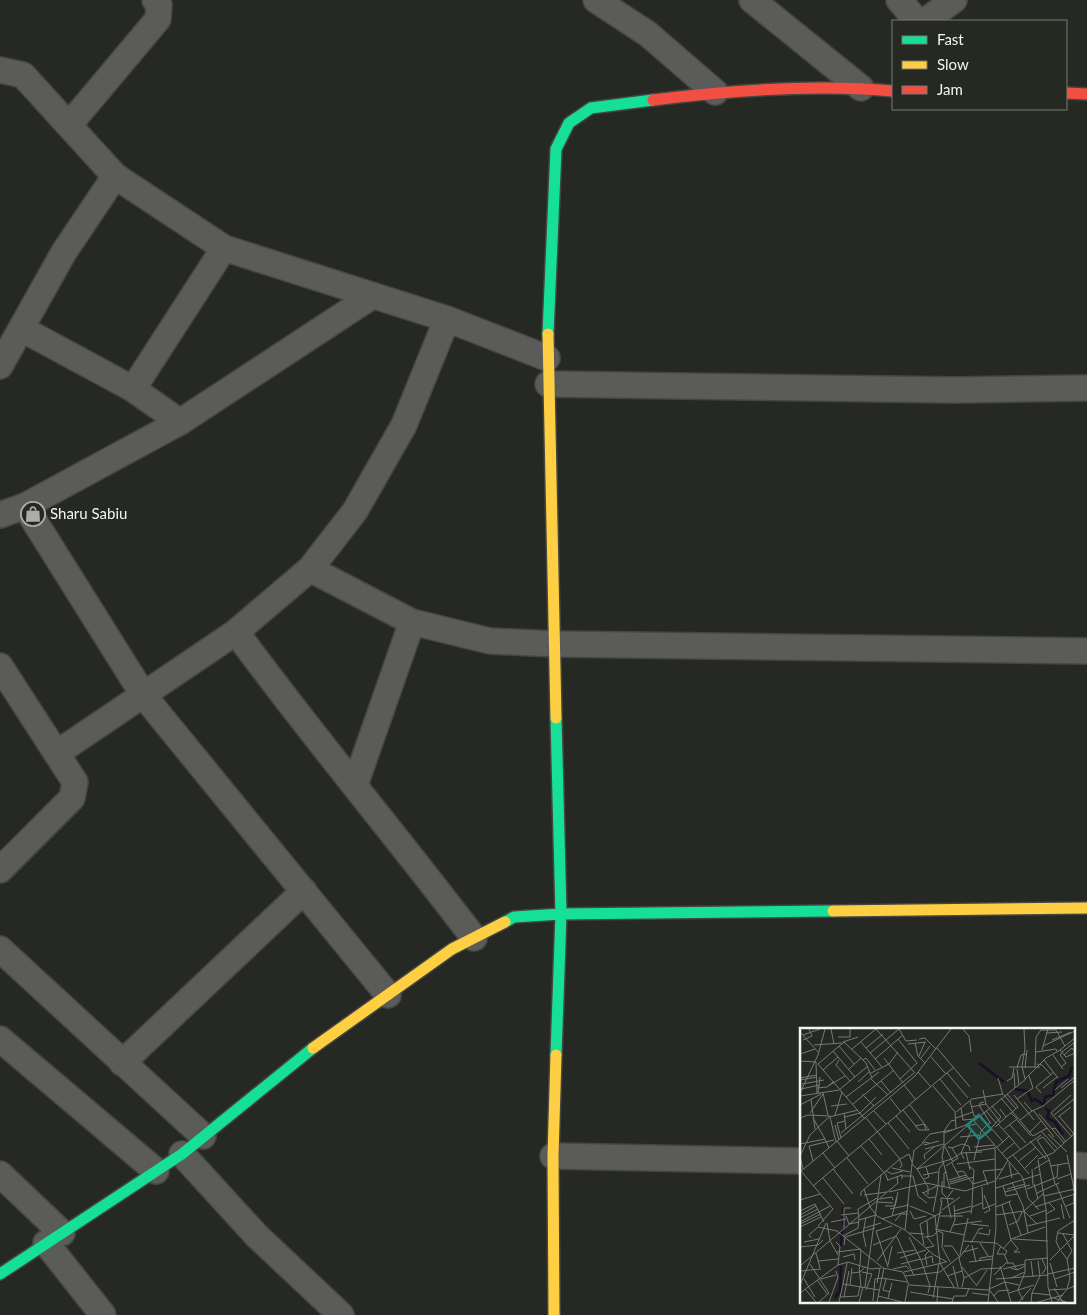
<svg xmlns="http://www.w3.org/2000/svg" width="1087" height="1315" font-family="Lato,sans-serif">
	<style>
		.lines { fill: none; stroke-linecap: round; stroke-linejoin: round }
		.street-casing { stroke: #444642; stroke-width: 28 }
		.fast-casing { stroke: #444642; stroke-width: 14 }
		.slow-casing { stroke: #444642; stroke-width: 14 }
		.jam-casing { stroke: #444642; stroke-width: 14 }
		.street { stroke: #5b5c59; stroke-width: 25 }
		.fast { stroke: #16e098; stroke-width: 11 }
		.slow { stroke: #ffcf43; stroke-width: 11 }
		.jam { stroke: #f24e42; stroke-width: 11 }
		.labels { text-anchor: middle; stroke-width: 4; stroke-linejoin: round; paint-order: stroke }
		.poi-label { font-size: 15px; fill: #f2f4f0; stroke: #262922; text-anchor: start }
		.inset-river { fill: none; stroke: #180f29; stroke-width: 2.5 }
		.inset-road { fill: none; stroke: #787a75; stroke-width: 1 }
		.view { fill: #26837b; fill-opacity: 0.15; stroke: #26837b; stroke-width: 2.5 }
		.inset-edge { fill: none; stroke: #f2f4f0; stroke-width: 2.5 }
	</style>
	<rect width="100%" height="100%" fill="#262823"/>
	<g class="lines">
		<defs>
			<path id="street" d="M596 0 648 34 715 92
				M752 0 861 88
				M899 0 917 21
				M925 21 954 0
				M0 70 23 75 115 176 224 248 447 319 547 358
				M69 125 158 19 159 5 155 0
				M22 329 133 389 180 422
				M0 366 64 252 115 176
				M548 384 956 390 1087 388
				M133 389 224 248
				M25 506 144 696 388 995
				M0 515 25 506 180 422 372 296
				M310 569 412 622 490 641 554 644 1087 651
				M236 632C312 736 396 835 474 938
				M0 666 75 782 72 798 0 870
				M57 753 236 632 310 569 355 511 404 425 447 319
				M355 785 412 622
				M0 949 203 1136
				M0 1039 156 1171
				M122 1063 304 891
				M182 1154 257 1236 341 1315
				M553 1156 801 1161
				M1073 1165 1087 1166
				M0 1174 62 1233
				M46 1243 103 1315"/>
			<path id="fast" d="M548 334 556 149 569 123 591 108 653 100
				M556 718 561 914 556 1055
				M505 922 514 917 561 914 833 911
				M0 1274 182 1154 313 1048"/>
			<path id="slow" d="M548 334 556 718
				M833 911 1087 908
				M313 1048 452 949 505 922
				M554 1315 553 1156 556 1055"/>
			<path id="jam" d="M1066 93 1087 94
				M653 100C732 90 814 84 893 91"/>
		</defs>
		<use href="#street" class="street-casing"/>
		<use href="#fast" class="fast-casing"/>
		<use href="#slow" class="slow-casing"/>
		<use href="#jam" class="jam-casing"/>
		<use href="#street" class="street"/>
		<use href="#fast" class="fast"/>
		<use href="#slow" class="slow"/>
		<use href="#jam" class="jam"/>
	</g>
	<defs>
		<symbol id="shop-ring" viewBox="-11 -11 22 22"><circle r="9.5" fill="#262922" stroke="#abada8" stroke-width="1.5"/><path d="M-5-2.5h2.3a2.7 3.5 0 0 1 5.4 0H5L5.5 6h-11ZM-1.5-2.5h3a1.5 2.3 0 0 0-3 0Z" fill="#abada8"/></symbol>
	</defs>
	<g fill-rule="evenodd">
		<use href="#shop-ring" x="19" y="500" width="28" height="28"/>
	</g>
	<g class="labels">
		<g class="poi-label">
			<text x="50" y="519">Sharu Sabiu</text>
		</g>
	</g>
	<g transform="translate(800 1028)">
		<rect width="275" height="275" fill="#262823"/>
		<path class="inset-river" d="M179 35 204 54M214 61 227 63 232 73 235 71 244 77M244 76 245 69 253 67 256 54 269 48 272 39M245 80 249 83 247 90 255 94 263 107M43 179V197M41 218 42 202M35 270 40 262 41 238"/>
		<path class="inset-road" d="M31 1 34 16M76 1 115 45M99 1 106 13 117 12M163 1 169 8 171 24M224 1 225 20 222 38 225 51 246 30 260 22 266 29 275 25M256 2 265 18M0 4 18 24M246 5 262 4M3 7 20 1M38 9H50V1M98 11 117 35 100 51M119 11 125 10 136 21M3 12 12 8 9 1M252 12 271 4M43 14 58 9M61 14 82 39M115 15 118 28 125 35M108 16 126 14M14 17 42 15M39 18 54 36M243 18 275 3M66 20 83 6M137 20 170 59M52 21 76 1M242 22 248 1M260 22 275 10M33 23 55 49M236 24 256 21 257 23M262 24 275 14M70 25 99 1M0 26 15 21M253 27 263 41M264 27 272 20 275 24M119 28 125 14M131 29 146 46M84 30 103 55M121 30 130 18M75 31 103 7M39 32 36 37 50 53M63 32 66 30 75 42M244 32 258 50M0 33 16 34 17 65M237 36 242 37 251 47M209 39H240M235 39 236 9 241 2H256M261 39 266 35 260 27 262 25M217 40 221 27 227 26M225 40 227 22M49 41 61 30M217 41 219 57M23 42 38 29M118 44 131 59M71 45 89 36 98 24M147 45 168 70M214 45 215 60M0 50 17 47M198 50 203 67M71 51 88 67M140 51 161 77M226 51 174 93 223 150 228 170 239 182M0 52 17 49M81 53 91 65M207 53 212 50 214 40M58 54 70 43M2 56 24 52M104 57 116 72M28 58 45 48M133 58 155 84 156 100M17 60 27 59 33 54M243 60 257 49M261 60 275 49M1 61 20 57M183 62 186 76 200 94M255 62 268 51M0 65 18 27 25 1M18 65 20 49M23 65 28 87M241 65 236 59 254 44M62 66 74 78M204 67 216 81M214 67 234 92M271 67 251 85 272 109M0 68 39 62 68 38M46 69 79 44M90 70 101 84M201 70 233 108 247 100M11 71 15 101M217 71 233 60 229 48M170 73 174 88H177M184 74 180 75V79L191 96M53 76 94 42M0 77 21 66M31 78 47 76M171 79 186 76M161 80 163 92 176 91M103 82 119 102H129L110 77M233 82 254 109M74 83 86 96M186 83 196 95M232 83 243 78 275 52M156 84 172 71 203 66M10 85 23 66M44 85 46 101M60 85 76 69M239 86 264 115M35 87 42 64M254 87 274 71M96 88 110 104M259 88 274 106M30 89 36 114M45 89 60 85M206 89 218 79 207 66M258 89 271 79M0 90 8 87 30 88M13 90 25 111M66 90 99 130 102 137 100 140M156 90 173 84M65 91 18 36 44 14 66 35 72 50M217 92 231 108M220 92 232 83 224 74M88 95 109 121M198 96 209 108 203 114M35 97 39 112M210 97 226 115M115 98 124 96 126 102M195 99 206 89 200 81M192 101 203 114 197 119M204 101 217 91 211 85M252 101 255 100 266 114M241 103 257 120M230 104 241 93M41 105 114 45M144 105 166 97M186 106 201 89 192 78M248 106 267 124M209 108 220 121M160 109 180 107M243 109 237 112 249 131 255 156M243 109 255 123M41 110 37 95 45 93M69 111 82 127M37 113 49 128M230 113 246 131M122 115 130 106 152 102M0 116 25 111 29 120M124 117 139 113M9 118 34 112M9 118 13 133M61 118 86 147 88 153M144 119 142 129 150 161M174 119 194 117M152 120 162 116 169 118 170 123M125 121 144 116M113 123 125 114 129 115M114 123 112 136 117 141M176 123 195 120M166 124 170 142M23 125 35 140M202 125 214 115M213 127 229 146M47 130 68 156M125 131 124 127 134 119M164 131 161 125 182 124M207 131 241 107M238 131 253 125 275 105M174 132 181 103 190 94M238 132 246 181 248 259 252 274M219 133 236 119M153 134 144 117V103L151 93 156 92M152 135 160 150M209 135 212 150M112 136 105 202 134 227 147 234M157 136 195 131M146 138 158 130 152 120 148 119M169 138 174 142 173 156 187 152M251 138 268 135M92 140 110 144M225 140 238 127M3 141 0 128 10 107 29 89 58 82M33 141 53 166M117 141 152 131 161 125 171 103M232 141 233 157M234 141 249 132M1 143 33 181 18 198M86 143 92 146 103 143M0 144 115 48 151 1M271 146 275 166M123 147 138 144M102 148H113L118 168 127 175M23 150 44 176M124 151 129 149 126 139M199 151 219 145M257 151 271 146 267 127M88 152 102 147V151M149 152 166 147M196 152 208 132M142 153V165L146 169M150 154 167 149M212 154 223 178 228 205M150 156 174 149M234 156 238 171M256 156 270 190M188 157 183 143 203 141M13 158 154 39M138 158 139 141 144 134M203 158 206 168 217 166M144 159V145L147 144M182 159 183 181 195 176M196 160 241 146M64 161 70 179 77 188 105 202M207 161 225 156M227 161 257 149 258 137M89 164 126 155 165 163 195 153M122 164 129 170 135 169M205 164 230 157M123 165 137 158M237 165 259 155M64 167 87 164M128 167V159L117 141 167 98 176 96M184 167 190 182 184 185M61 168V164L100 131 109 126 112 134M244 168 275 161M80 171 92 169 93 172M0 172 20 166M77 174 93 175M141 174V170L154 171M209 174 221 207M261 176 264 191M202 177 211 212M85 178H95L97 170M110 178 135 188M266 178 274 175V167M196 179 211 173M235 179 275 166M90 181 109 177M142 182 160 169M0 183 15 176 24 194M110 183 114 191 126 188M154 183 172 178 173 156 163 143 157 144M224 183 244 165M224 183 237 196M133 184 138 158M155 186 171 183M171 186 172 179 182 175M246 186 255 181 248 174M0 187 16 178M41 187 58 185M196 187 224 183M46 188 49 196 59 194M92 188 98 164M135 188 140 235 154 259M140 188H163M230 188 247 182M59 189 58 181 77 170M0 190 18 181M151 190 147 170 153 162M82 191 108 183M59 192 76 187M95 193 101 186H108M127 193 128 208M0 194 30 178M31 194 46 191M27 195 30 213 38 227M0 196 21 186M171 196 189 198M153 197 182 193M209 197 218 193 222 184M227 198 260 190M0 199 21 189M44 200V180H51M64 200 81 195M137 200 142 173M135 201 165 207M76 203 88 239M76 203 92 198M150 204 155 192 154 177M109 205 124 206M178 205 189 207 190 201M258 205 275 207M263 206 272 223 267 231M43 208 58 200 59 189M97 209 114 248M109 209 121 232 130 258 128 265M124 209 133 208 138 203 143 205 142 219 150 234M11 210 9 207 18 199 37 203 83 240 103 244 109 257 189 262M211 211 245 199M213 211 248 213M163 213 196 215 207 223 205 227M4 214 19 211M36 214 40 218 38 237M171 215 179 201 183 200M180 215 188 228M44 217 45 209 75 200M73 217 97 208M124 217 120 196 142 184M172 217 176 234M144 218H152L159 228M201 218 197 226H204L208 235M0 219 18 217 23 212M66 219 63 205 66 189M126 220 134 218 127 209M203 221 211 212 218 221 214 224H220M260 222 256 213 258 203 275 192M261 223 267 231 270 250 267 261M37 224 61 221M163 224 178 220M16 225 20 240M97 225 115 222M160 227 168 190M43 229 54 226 55 232M100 230 126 222M121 232 132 228 133 235M250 232 275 207M18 233 38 231M77 233 101 201M180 233V230L193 228M231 233 233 249M238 233 240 248M169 234 192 231M250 235 257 259M10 236 29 265 19 274M101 236 121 231M59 237 61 259M60 237 61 222M88 237 92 218M127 237 125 227 129 223M0 238 98 155 97 148M153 238 158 259M200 238 211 274M162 239 177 258M211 240 217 242 225 238M93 241 106 238 109 241M203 241 225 236M0 243 21 241M62 244 72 246 66 262M104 244 146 234M52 245 60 244 65 239M242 246 246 240 242 231M248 246 275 240M194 247 206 235H213L217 242M105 248 140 244 160 228M147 248 162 243M82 250 107 254M164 250 181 241 202 240M211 250 225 244M4 251 15 269M21 251 36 247M86 251 83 262 90 264M196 251 248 247M255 251 275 244M17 252 28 267M77 255 80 240M43 256 47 235M0 257 26 195M50 257 52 240M177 257 187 242M65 259 81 147M162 259 164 250 159 230 169 217M254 260 263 274M5 261 16 274M189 261 205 254 219 257M189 261 198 274M249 262 266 261M110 264 153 271M0 265 38 237 48 234 71 241 81 240M172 265 188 267M209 265 234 257M232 265 250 267M78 268 102 274M194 268 198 263 209 262M40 269 58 268 60 258M44 269 49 243M251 269 266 274M88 270 92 255M133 270 139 235M223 272 218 262 225 244V232L248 230M73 273 75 251 82 250M29 274 38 249 36 243M39 274 43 256 79 262M59 274 63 259M77 274 84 240M105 274 108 257M137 274 138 259M152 274 154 268H166L169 260M188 274 196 200 195 119M219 274 231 260M231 274 232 265 240 248M238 274 263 267M257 274 267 261 275 258"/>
		<path class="view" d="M179 87 191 101 179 111 167 97Z"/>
		<rect width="275" height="275" class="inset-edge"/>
	</g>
	<rect x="892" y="20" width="175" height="90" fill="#262922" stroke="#787a74"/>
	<rect x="902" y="36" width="25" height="8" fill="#16e098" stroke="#787a74"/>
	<text x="937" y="45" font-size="15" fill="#f2f4f0">Fast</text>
	<rect x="902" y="61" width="25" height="8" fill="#ffcf43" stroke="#787a74"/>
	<text x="937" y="70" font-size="15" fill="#f2f4f0">Slow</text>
	<rect x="902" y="86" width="25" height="8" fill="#f24e42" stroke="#787a74"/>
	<text x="937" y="95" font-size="15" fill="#f2f4f0">Jam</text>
</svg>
